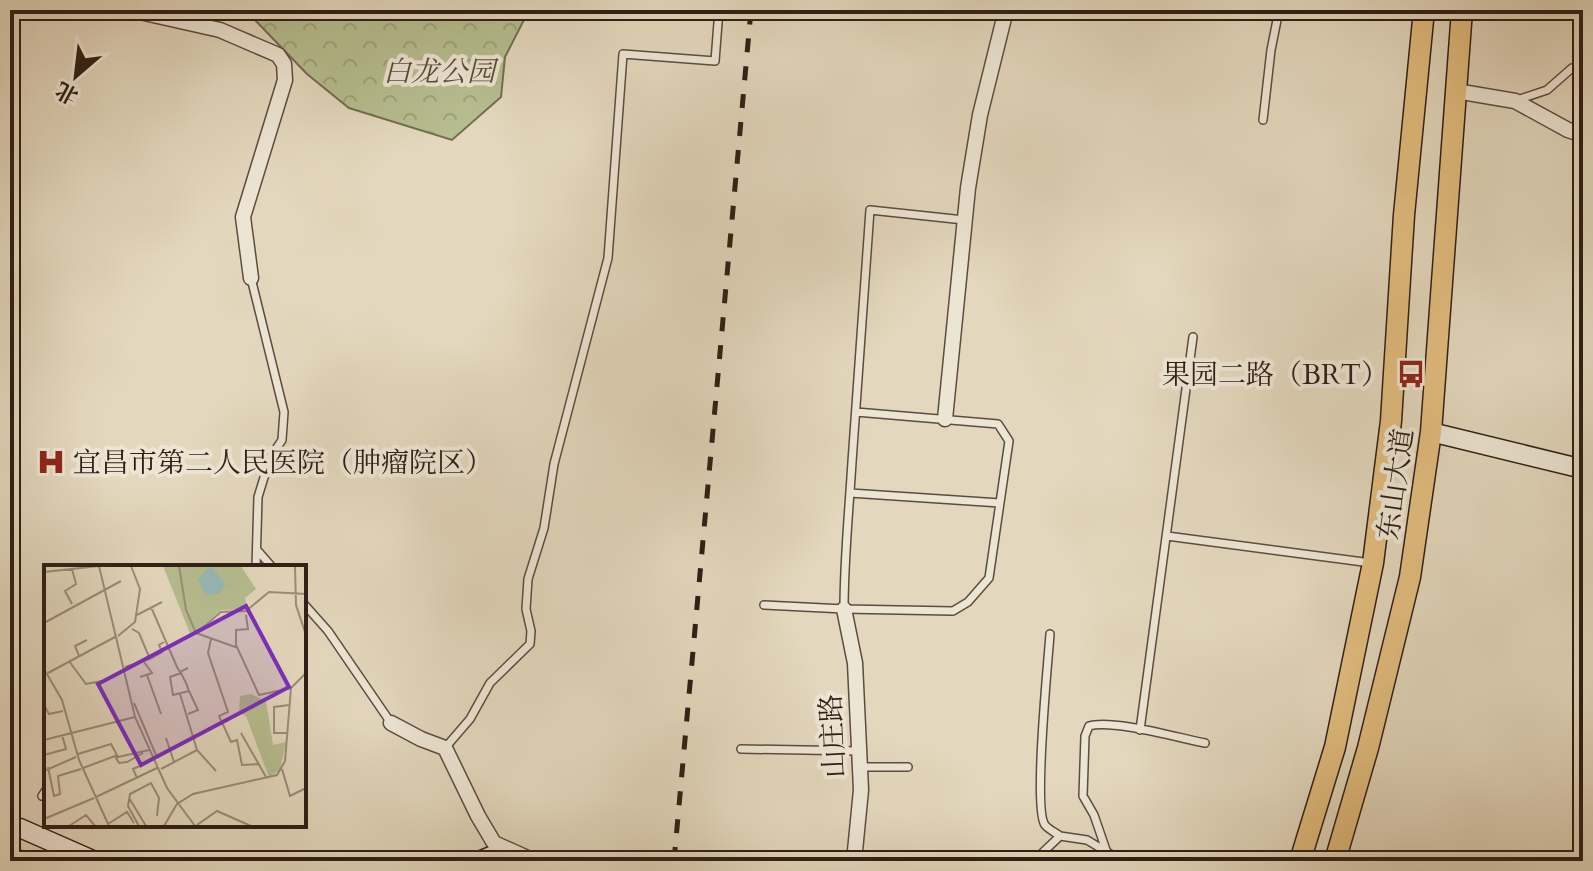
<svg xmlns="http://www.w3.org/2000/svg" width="1593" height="871" font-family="Cardo,'Noto Serif SC',serif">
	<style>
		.park { fill: url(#park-crowns); stroke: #726e52; stroke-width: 2 }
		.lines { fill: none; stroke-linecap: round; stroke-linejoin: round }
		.lane-casing { stroke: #5c4c40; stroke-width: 10 }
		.street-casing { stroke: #5c4c40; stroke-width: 17 }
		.secondary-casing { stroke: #2f1e16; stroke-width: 21 }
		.primary-casing { stroke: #2f1e16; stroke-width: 23 }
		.lane { stroke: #ede5d4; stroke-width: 7 }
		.street { stroke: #ede5d4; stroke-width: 14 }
		.secondary { stroke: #ede5d4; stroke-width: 18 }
		.primary { stroke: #e2bc7e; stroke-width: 20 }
		.rail { stroke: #2f1e16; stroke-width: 5; stroke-dasharray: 14 14; stroke-linecap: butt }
		.labels { text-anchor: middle; stroke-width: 8; stroke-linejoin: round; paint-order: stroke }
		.park-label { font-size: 28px; font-style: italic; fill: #584e3a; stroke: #ede5d4 }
		.poi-label { font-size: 28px; fill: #2f1e16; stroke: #ede5d4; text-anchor: end }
		.street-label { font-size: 28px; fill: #2f1e16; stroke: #ede5d4 }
		.inset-road { fill: none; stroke: #9b8d7a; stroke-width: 2 }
		.view { fill: #7b2cbf; fill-opacity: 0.15; stroke: #7b2cbf; stroke-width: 4 }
		.inset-edge { fill: none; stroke: #2f1e16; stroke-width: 4 }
	</style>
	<defs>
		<pattern id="park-crowns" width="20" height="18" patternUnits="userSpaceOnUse" patternTransform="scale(2)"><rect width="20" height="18" fill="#b6bd8f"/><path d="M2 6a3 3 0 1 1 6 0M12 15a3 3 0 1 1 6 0" fill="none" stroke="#9da27b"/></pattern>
	</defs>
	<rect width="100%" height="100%" fill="#e3d7bd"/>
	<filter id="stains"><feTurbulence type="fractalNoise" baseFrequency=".0025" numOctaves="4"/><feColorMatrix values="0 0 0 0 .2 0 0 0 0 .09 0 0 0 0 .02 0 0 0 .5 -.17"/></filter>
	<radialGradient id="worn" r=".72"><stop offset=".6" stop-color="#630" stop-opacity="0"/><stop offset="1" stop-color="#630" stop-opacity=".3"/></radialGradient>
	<path class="park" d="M255 10H529L505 57 501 97 452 140 349 108 307 74 255 20Z
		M10 845 43 861H10Z"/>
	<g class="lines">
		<defs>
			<path id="lane" d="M1517 100 1547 90 1572 68 1583 67
				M1263 120 1271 50 1279 10
				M251 278 284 412 282 440 270 458 258 497 256 567
				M856 412 998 424 1009 441 989 578 968 602 953 611 844 609C844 560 849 511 852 462 858 378 864 294 870 210L964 220
				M850 493 1000 503
				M1167 536 1371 563
				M258 551 272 567
				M304 604 328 631 391 723
				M764 605 844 609
				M1050 634C1048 663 1033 809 1045 825 1048 829 1056 833 1060 836
				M1140 730 1193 337
				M445 748 470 719 490 683 530 644 531 631 526 609 528 579 544 528 554 464 608 258 623 54 715 61 719 10
				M741 749 858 751
				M860 767H908
				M42 796 46 790
				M1106 850 1094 815 1083 796 1085 736 1089 726C1112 719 1179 738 1205 743
				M912 861 914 857 1040 855
				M1039 861 1040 855 1060 836 1087 840 1122 861"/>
			<path id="street" d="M131 10 220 30 278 55 284 64 285 80 243 217 251 278
				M1456 91 1515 101 1568 130 1583 135
				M945 419 968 188 980 115 1006 10
				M844 609 855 663 861 790 854 861
				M391 723 421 739 445 748 478 816 494 843 534 861"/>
			<path id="secondary" d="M1431 432 1583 469
				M10 830 20 828 95 861
				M479 861 491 856 520 861"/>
			<path id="primary" d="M1300 861 1335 747 1373 563 1391 421 1404 215 1424 10
				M1335 861 1368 748 1410 577 1431 432 1462 10"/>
		</defs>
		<use href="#lane" class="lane-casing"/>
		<use href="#street" class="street-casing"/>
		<use href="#secondary" class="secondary-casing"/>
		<use href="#primary" class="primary-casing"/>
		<use href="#lane" class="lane"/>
		<use href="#street" class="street"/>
		<use href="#secondary" class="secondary"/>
		<use href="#primary" class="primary"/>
		<path class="rail" d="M674 861 751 10"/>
	</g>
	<defs>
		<symbol id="bus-bare" viewBox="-9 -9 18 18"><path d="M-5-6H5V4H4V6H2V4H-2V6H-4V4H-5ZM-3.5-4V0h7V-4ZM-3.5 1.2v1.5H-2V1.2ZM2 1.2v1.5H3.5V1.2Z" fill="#8f2418" stroke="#ede5d4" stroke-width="2.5" paint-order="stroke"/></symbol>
		<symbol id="hospital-bare" viewBox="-9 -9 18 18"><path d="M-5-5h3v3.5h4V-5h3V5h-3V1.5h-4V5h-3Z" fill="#8f2418" stroke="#ede5d4" stroke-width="2.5" paint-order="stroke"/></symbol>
	</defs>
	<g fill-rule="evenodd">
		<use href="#bus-bare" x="1391" y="354" width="40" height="40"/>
		<use href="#hospital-bare" x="31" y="442" width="40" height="40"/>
	</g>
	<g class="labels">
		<g class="park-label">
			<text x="439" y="81">白龙公园</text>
		</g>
		<g class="poi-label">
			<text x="1389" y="384">果园二路（BRT）</text>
			<text x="73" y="472" text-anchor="start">宜昌市第二人民医院（肿瘤院区）</text>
		</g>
		<g class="street-label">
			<text transform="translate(1395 484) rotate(-82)" y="10">东山大道</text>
			<text transform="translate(832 736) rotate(-93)" y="10">山庄路</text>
		</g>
	</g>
	<g transform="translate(44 565)">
		<rect width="262" height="262" fill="#e3d7bd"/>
		<path d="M119 1H197L212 24 201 33 203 44 177 45 147 71ZM207 129 222 136 229 180 242 177 236 205 225 212 202 151 195 148 196 131Z" fill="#b6bd8f"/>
		<path d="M166 1 182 19 175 29 162 30 154 15Z" fill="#97b8b8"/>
		<path class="inset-road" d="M55 1 91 152 123 223 151 261M135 1 142 45 152 68 194 83M251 1 252 40 262 70M28 4 32 19 21 26 28 39M0 7 55 1M107 42 133 102 136 107 144 103M93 50 118 37M202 50 204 64 192 65V80L215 130 247 123M0 58 77 16M152 68 177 47 202 46 225 27 262 29M74 71 91 57 96 24 87 1M167 74 164 88 184 147 175 151 187 177 193 175 198 200 215 199M35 91 31 81 43 75M106 94 118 87 115 80 120 77M25 96 42 119 58 116M81 102 106 94 95 68 88 64M0 104 18 135 35 195 65 261M4 108 71 72M103 110 117 149M96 112 108 108 100 97M136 129 153 185 172 206M90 138 112 190M0 140 5 149 19 146M144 149 154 145 145 126 142 118 137 108 126 112 129 130 145 126M197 168 222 212M244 168H230V142L245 140M122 173 130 197M0 175 91 152M34 189 67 179 74 192 105 185M0 190 22 184 18 170M4 202 10 231 16 229 14 211 37 204M39 203 71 191 75 198 83 197 99 188M117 204 153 185M238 204 246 231 262 223M0 206 32 192M93 213 89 204 102 198M52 232 113 203M85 233 102 261M0 254 50 233M64 259 83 247 90 258M153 260 173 246 207 261M25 261 42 250 51 261M95 261 84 241 86 229 107 218 115 233 113 251M120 261 133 239 149 229 233 210 241 196 247 123 262 108"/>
		<path class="view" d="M202 41 245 122 97 200 54 119Z"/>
		<rect width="262" height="262" class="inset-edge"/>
	</g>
	<rect width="1593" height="871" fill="none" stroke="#e3d7bd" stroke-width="40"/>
	<rect x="12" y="12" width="1569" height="847" fill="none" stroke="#2f1e16" stroke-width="4"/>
	<rect x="20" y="20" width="1553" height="831" fill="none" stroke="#2f1e16" stroke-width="2"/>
	<g transform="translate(76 76) rotate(208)" stroke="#ede5d4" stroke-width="6" paint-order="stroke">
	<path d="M0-6L14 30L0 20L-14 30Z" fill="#2f1e16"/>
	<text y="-12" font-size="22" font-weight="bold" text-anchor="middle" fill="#2f1e16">北</text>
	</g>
	<rect width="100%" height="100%" filter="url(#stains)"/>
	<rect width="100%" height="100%" fill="url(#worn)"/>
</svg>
